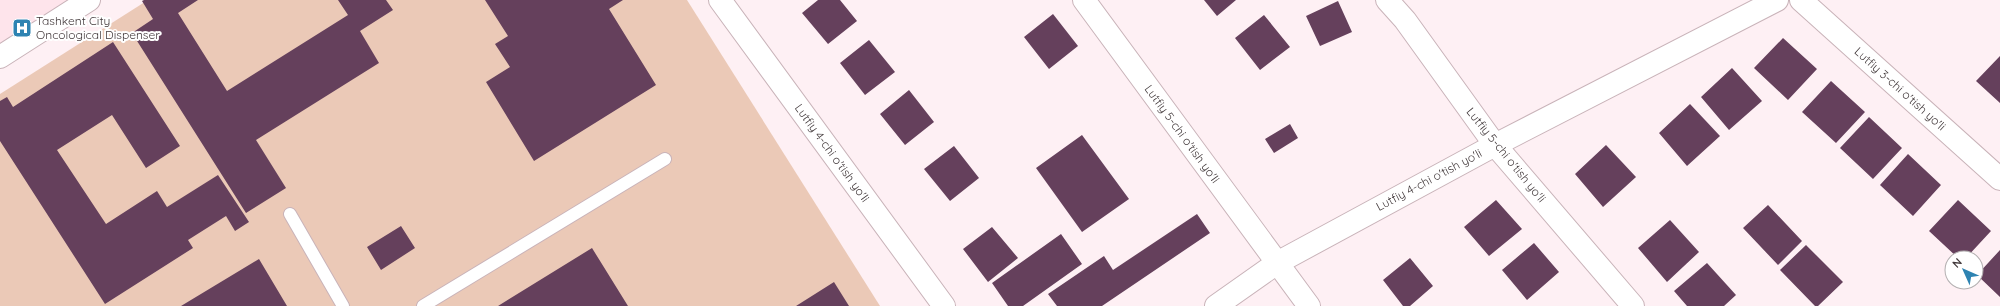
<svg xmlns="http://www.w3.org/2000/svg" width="2000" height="306" font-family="Quicksand,sans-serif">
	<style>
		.built { fill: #fee4eb }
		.green { fill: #ebc9b7 }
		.building { fill: #65405c }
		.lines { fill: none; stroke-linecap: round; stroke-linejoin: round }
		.service-casing { stroke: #c9b3b9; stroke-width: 14 }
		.minor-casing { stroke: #c9b3b9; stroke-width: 24 }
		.tertiary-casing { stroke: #c9b3b9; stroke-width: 24 }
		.service { stroke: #fff; stroke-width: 12 }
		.minor { stroke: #fff; stroke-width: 22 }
		.tertiary { stroke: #fff; stroke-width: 22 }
		.labels { text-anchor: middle; stroke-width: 4; stroke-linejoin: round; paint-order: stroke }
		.poi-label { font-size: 12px; fill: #41383a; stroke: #fff; text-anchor: start }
		.street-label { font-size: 12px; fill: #41383a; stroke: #fff }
	</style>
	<rect width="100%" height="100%" fill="#fef0f4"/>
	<path class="built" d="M0 0H89L0 57Z"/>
	<path class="green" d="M148 0H687L880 306H0V94Z"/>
	<path class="building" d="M144 0H198L178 13 227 91 348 15 338 0H386L393 10 360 31 379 63 256 140 286 188 246 213 132 33 153 19 142 1Z
		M485 0H623L609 9 656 85 534 161 486 82 510 67 495 44 508 36Z
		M818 0H840L857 21 828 44 802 13Z
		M1204 0H1236L1217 16Z
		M1338 1 1352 32 1320 46 1306 16Z
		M1053 14 1078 46 1049 69 1024 37Z
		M1264 15 1290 47 1260 70 1235 38Z
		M1783 38 1817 69 1788 100 1754 68Z
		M869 40 895 72 865 95 840 63Z
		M113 42 180 146 146 168 112 115 57 150 106 224 157 191 167 207 218 175 249 222 235 231 226 216 188 240 193 248 105 304 0 141V101L7 97 13 107Z
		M2000 56V103L1976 81Z
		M1732 68 1762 101 1729 130 1701 97Z
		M1831 81 1865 112 1836 143 1802 112Z
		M909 90 934 122 905 145 880 114Z
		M1690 104 1720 136 1687 166 1659 133Z
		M1869 117 1902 148 1873 179 1840 148Z
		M1290 124 1298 138 1274 153 1265 139Z
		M1082 135 1129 199 1082 232 1036 168Z
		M1606 145 1636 177 1603 207 1575 174Z
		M954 146 979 178 950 201 924 169Z
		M1908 154 1941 185 1913 216 1880 185Z
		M1496 200 1522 229 1489 256 1464 227Z
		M1958 200 1991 231 1966 258H1958L1929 231Z
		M1768 205 1802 241 1778 265 1743 228Z
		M1197 214 1210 233 1102 306H1057L1048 294 1104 256 1113 270Z
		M1670 220 1699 252 1667 282 1638 248Z
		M401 226 415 248 381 270 367 247Z
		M992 227 1018 258 988 282 963 249Z
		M1061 234 1082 264 1023 306H1008L992 283Z
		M1534 243 1559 272 1527 300 1502 270Z
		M1806 245 1843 282 1818 306H1815L1780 270Z
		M592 248 628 306H498Z
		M2000 250V297L1977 275Z
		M1410 258 1433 286 1410 306H1403L1383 280Z
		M259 259 287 306H181Z
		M1707 263 1736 295 1724 306H1687L1674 291Z
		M834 282 849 306H796Z"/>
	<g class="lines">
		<defs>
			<path id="service" d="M290 214 343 306
				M423 306 665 159"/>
			<path id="minor" d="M720 0 944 306
				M1387 0 1405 20 1495 145 1633 306
				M1801 0 2000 179
				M1216 306 1277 263 1495 145 1777 0"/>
			<path id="tertiary" d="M1084 0 1309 306
				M0 57 89 0"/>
		</defs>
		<use href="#service" class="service-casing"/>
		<use href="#minor" class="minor-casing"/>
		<use href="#tertiary" class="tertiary-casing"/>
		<use href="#service" class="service"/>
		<use href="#minor" class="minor"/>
		<use href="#tertiary" class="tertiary"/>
	</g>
	<defs>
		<symbol id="hospital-square" viewBox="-11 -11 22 22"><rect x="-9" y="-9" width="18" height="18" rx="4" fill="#2e83b2" stroke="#fff"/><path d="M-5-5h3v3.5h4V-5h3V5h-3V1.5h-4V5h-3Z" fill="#fff"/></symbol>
	</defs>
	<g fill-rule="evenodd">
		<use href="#hospital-square" x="11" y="17" width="22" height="22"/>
	</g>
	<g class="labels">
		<g class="poi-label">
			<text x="36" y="25">Tashkent City<tspan x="36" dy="14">Oncological Dispenser</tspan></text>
		</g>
		<g class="street-label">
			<text transform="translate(1900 89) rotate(42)" y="4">Lutfiy 3-chi o'tish yo'li</text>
			<text transform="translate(1182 134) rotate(54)" y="4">Lutfiy 5-chi o'tish yo'li</text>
			<text transform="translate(832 153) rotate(54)" y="4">Lutfiy 4-chi o'tish yo'li</text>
			<text transform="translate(1506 155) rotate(51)" y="4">Lutfiy 5-chi o'tish yo'li</text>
			<text transform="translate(1429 180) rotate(-28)" y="4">Lutfiy 4-chi o'tish yo'li</text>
		</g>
	</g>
	<g transform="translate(1964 270) rotate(315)"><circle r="19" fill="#ffffff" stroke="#b3afb0"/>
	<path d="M0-3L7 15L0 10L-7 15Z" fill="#2e83b2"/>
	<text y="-6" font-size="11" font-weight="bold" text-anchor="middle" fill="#41383a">N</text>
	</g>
</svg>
